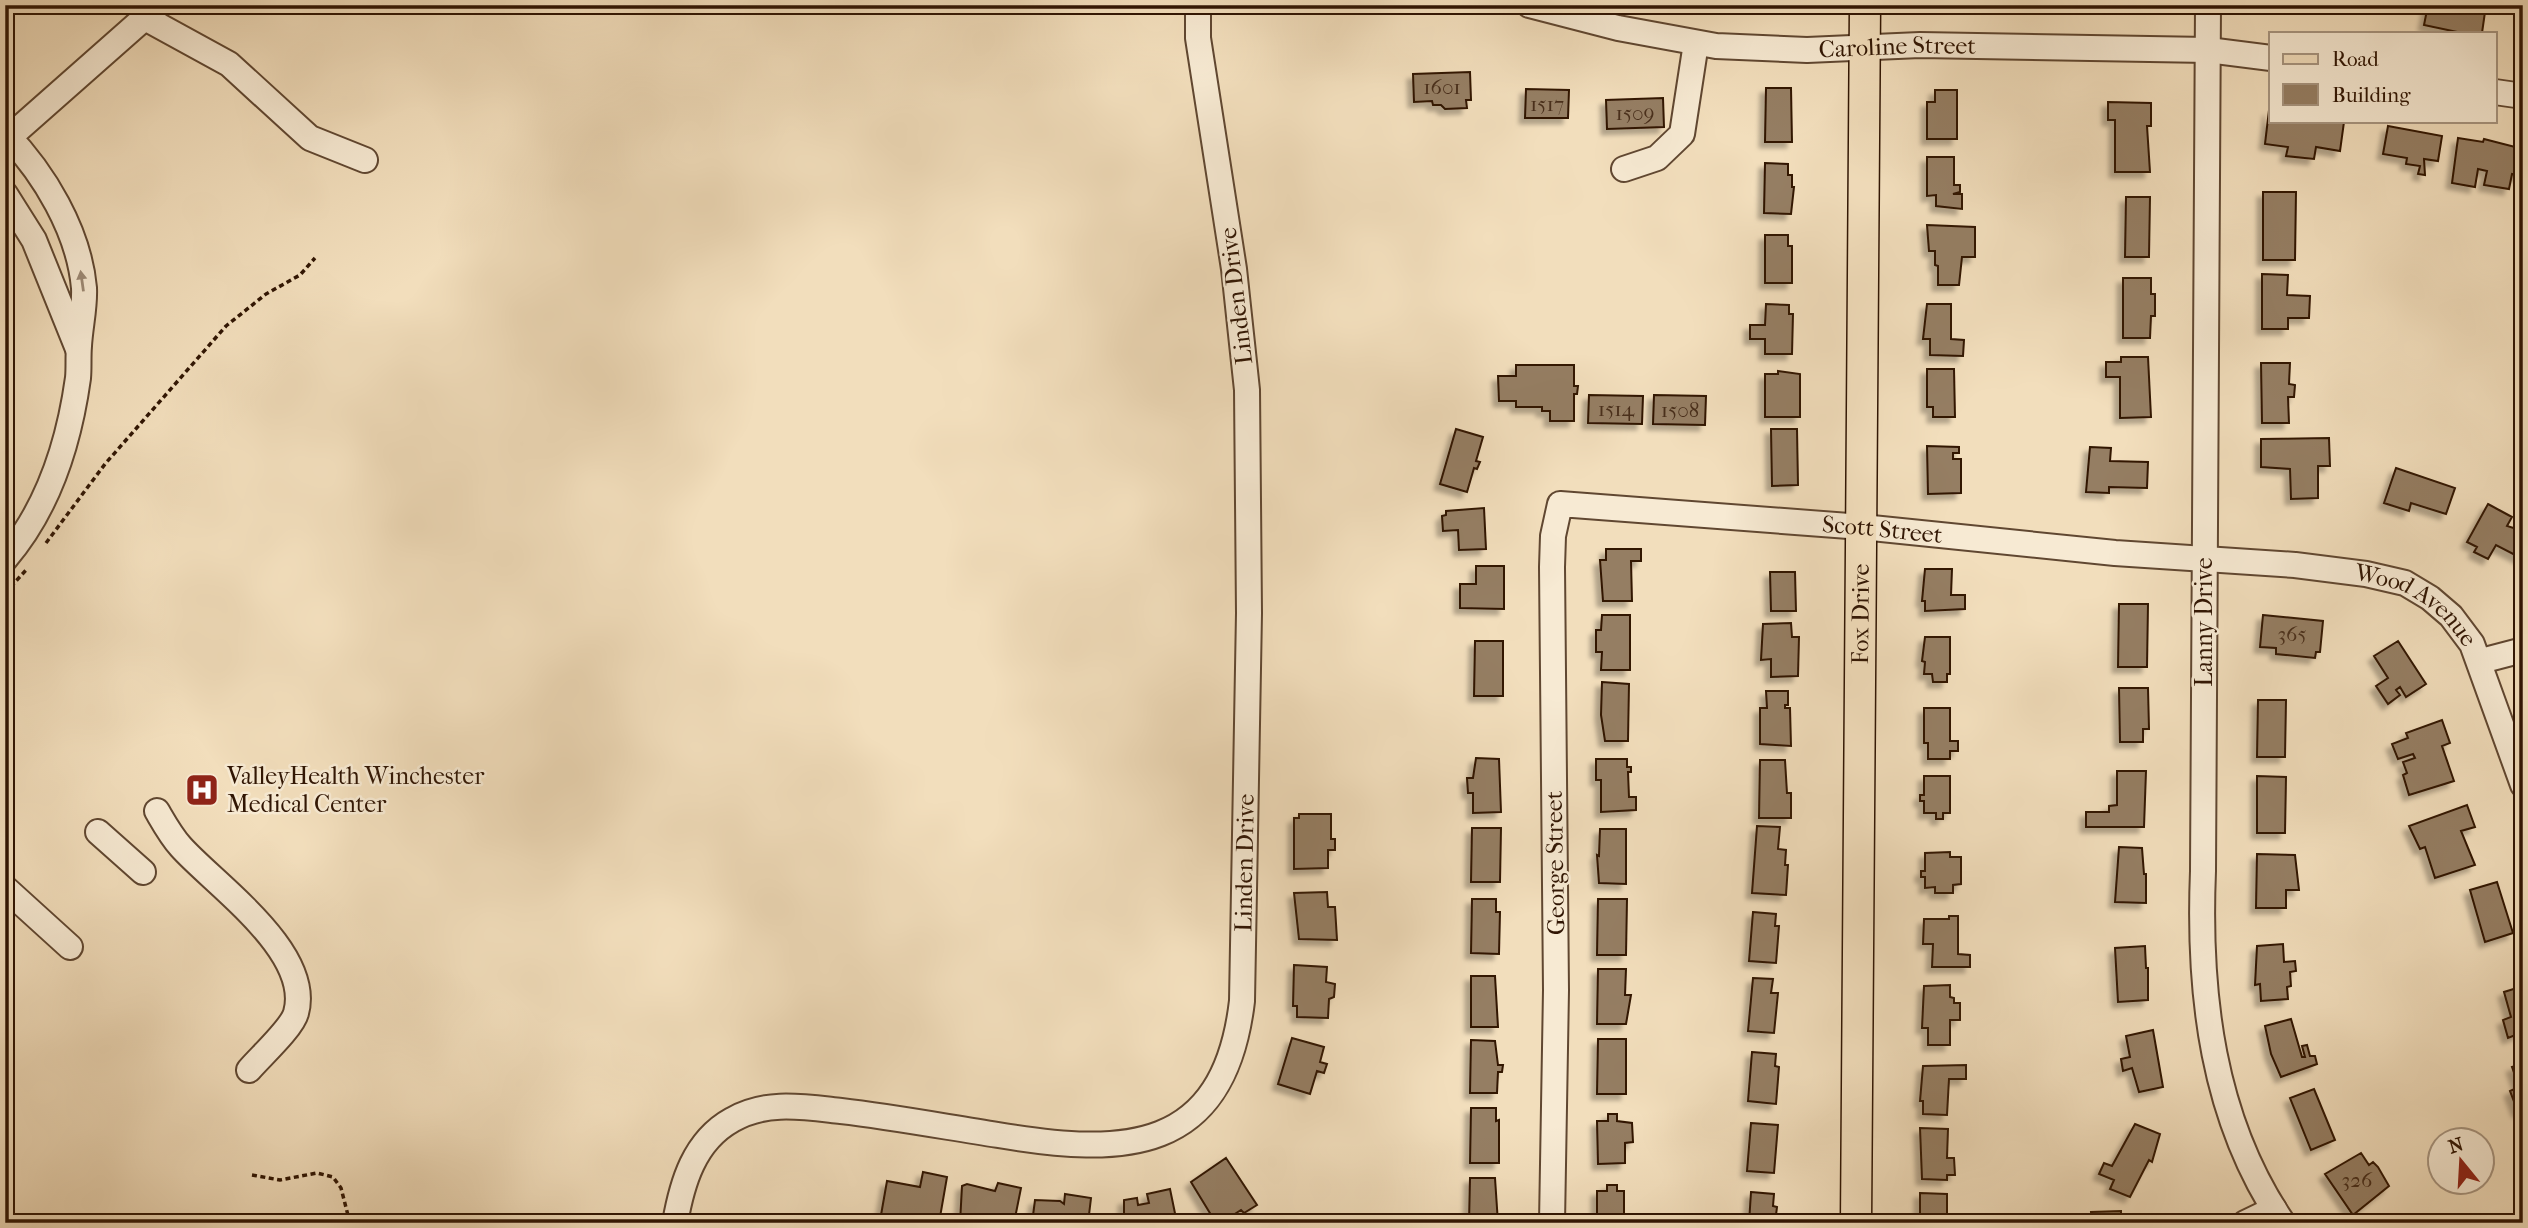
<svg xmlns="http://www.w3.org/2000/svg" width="2528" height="1228" font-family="'IM FELL French Canon',serif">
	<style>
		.building { fill: #957e63; stroke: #301503; stroke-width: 2; filter: url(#shadow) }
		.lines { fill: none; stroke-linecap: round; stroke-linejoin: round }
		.minor-casing { stroke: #604731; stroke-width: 28 }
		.major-casing { stroke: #301503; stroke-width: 33 }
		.path { stroke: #301503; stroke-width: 3.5; stroke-dasharray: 5 3.5; stroke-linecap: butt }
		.minor { stroke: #f7ead3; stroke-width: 24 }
		.major { stroke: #f2debc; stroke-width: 30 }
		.oneway { fill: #9d8a75 }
		.labels { text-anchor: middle; stroke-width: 5; stroke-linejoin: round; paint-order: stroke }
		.number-label { font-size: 21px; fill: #492f1b }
		.street-label { font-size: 24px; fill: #301503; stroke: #f7ead3 }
		.poi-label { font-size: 24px; fill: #301503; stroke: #f7ead3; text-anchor: start }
	</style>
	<defs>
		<filter id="shadow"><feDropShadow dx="-5.5" dy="5.5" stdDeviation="2" flood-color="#0004"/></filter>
	</defs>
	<rect width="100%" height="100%" fill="#f2debc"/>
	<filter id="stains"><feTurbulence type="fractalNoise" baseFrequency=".00286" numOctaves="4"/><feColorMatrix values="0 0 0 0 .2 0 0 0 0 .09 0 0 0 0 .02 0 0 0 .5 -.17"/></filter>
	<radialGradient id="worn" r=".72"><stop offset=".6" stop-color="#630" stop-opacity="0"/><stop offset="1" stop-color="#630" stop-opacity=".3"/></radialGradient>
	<path class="building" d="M2428 5H2465V9L2485 12 2482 33H2462L2424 25Z
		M1470 72 1471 100H1466L1467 108 1445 109 1441 105H1433L1432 101 1414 102 1413 74Z
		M1766 88H1791L1792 142H1765Z
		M1526 89 1569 90 1568 118H1525Z
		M1935 90H1957V139H1927V102H1935Z
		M1663 98 1664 127 1607 129 1606 100Z
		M2108 102 2151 103V126H2147L2150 172H2115V120H2108Z
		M2269 110 2271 121 2344 122 2340 151 2316 147 2314 159 2286 156 2288 147 2265 144Z
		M2388 126 2442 136 2438 161 2424 159 2425 175 2418 174 2420 166 2406 164 2407 158 2383 154Z
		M2458 138 2483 142 2484 139 2523 149V176L2512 174 2509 189 2484 185 2487 171 2478 169 2475 187 2452 183Z
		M1927 157H1954V185H1960V192L1953 194H1962V209L1936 206V195L1927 196Z
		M1765 163 1788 164V175H1792V187H1794L1791 214 1764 213Z
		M2263 192H2296L2295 260H2263Z
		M2126 197H2150L2149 257H2125Z
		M1927 225 1975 227V257H1962L1959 285H1938V266L1935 265V251H1929Z
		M1765 235H1788V246H1792V283H1765Z
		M2262 274 2288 275 2287 295 2310 296 2309 318H2288V329H2262Z
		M2123 278H2151V294H2155V316H2151L2150 338H2123Z
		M1766 304 1789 305V314H1793L1792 354H1765V339H1750V325H1765Z
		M1927 304H1951V339L1964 340 1963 356 1930 355V339H1923Z
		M2121 357H2148L2151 417 2120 418V377H2106V362H2121Z
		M2261 363H2290L2289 384 2295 385 2294 397H2288L2289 423H2262Z
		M1516 365H1574V386H1578L1577 394H1574V421H1550V411H1542V407H1516V401H1499L1498 376H1516Z
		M1927 369H1954L1955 417H1933V407H1927Z
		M1778 371 1800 374V417H1765V374H1778Z
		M1589 395 1643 396 1642 424 1588 423Z
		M1654 395 1706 396 1705 425 1653 424Z
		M1456 429 1483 437 1476 461 1480 462 1477 469 1474 468 1467 492 1440 484Z
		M1771 429H1797L1798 485 1772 486Z
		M2329 438 2330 466H2318V498L2291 499 2290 469 2261 467V439Z
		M1927 446 1959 447V453H1953V459H1961V493L1928 494Z
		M2090 447 2111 448 2110 461 2148 462 2147 488 2109 487V493L2086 492Z
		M2396 468 2455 488 2446 514 2411 503 2409 511 2384 503Z
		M2488 504 2512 517 2507 526 2523 531V559L2496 545 2488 559 2474 552 2477 547 2467 542Z
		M1484 508 1486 549 1459 550 1458 530 1443 531 1442 516 1446 515V511Z
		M1606 549H1641V561H1631L1632 601H1603L1600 560H1606Z
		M1476 566H1504V609L1460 608V584H1476Z
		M1925 569H1952L1951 595H1965V609L1925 611V601H1922Z
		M1770 572H1795L1796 611H1771Z
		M2119 604H2148L2147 667H2118Z
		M1602 615H1630V670H1601L1602 652H1596V630H1601Z
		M2263 615 2323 621 2320 652H2316L2315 658 2276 654V648L2260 647Z
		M1791 623 1792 637H1799L1798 676 1771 677V659L1761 660 1763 624Z
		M1925 637H1950V674H1947V682H1933L1932 674H1924L1925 662 1922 661Z
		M1475 641H1503V696H1474Z
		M2398 641 2426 684 2406 697 2400 687 2396 690 2400 695 2388 704 2376 686 2388 678 2374 656Z
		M1602 682 1629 684 1628 741H1605L1601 715Z
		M2119 688H2148L2149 729H2143V742H2120Z
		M1766 691H1788V705H1785V708H1790L1791 746 1760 744V708H1767Z
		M2258 700H2286L2285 757H2257Z
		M1924 708H1950V741H1958V751H1950V759H1928V743H1924Z
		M2442 720 2450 743 2442 746 2454 781 2409 795 2403 775 2407 773 2403 762 2415 758 2413 754 2398 759 2392 744 2408 738 2406 733Z
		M1476 758 1499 759 1501 812 1473 813V793H1468L1467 778H1473Z
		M1596 759H1627V767H1631V772H1628L1629 797H1636V810L1601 812V780H1596Z
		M1760 760H1785L1787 793H1791V818H1759Z
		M2117 771H2146L2144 827H2086V812H2109V806L2117 805Z
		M1924 776H1950V813H1943V819H1936V813H1924V801H1920V795H1924Z
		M2257 776 2286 777 2285 833H2257Z
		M2467 805 2475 827 2461 831 2475 865 2435 878 2425 847 2420 849 2409 826Z
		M1299 814H1331V839H1335V850H1328V868L1294 869V818H1299Z
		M1757 826 1780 827 1778 849 1786 850 1785 865H1788L1786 895 1752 893Z
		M1472 828H1501L1500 882H1471Z
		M1600 829H1626V884L1599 883 1597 855 1599 856Z
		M2119 847 2142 848 2144 874H2146V903L2115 902Z
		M1950 852V857H1961V884L1953 885V893H1935V887L1925 888V877H1921V871H1925V853Z
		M2257 854 2295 855 2299 890H2286V908H2256Z
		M2497 882 2513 933 2485 942 2470 890Z
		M1327 892 1328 907H1335L1337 940 1299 939 1294 893Z
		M1472 899H1496V912H1500L1499 954 1471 953Z
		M1598 899H1627L1626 955H1597Z
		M1753 912 1776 914 1775 926H1779L1776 963 1749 961Z
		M1949 916H1958V954L1970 955V967H1932L1933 944H1923L1924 919H1949Z
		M2283 944 2284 962 2295 961 2296 971 2290 972 2291 986 2287 987 2288 999 2261 1001 2260 984 2255 985 2257 946Z
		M2145 946 2146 968H2148V1000L2118 1002 2115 948Z
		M1294 965 1327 967 1326 982 1335 984 1334 997 1329 999 1328 1018 1297 1017V1006H1293Z
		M1598 969H1626L1625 995H1631L1626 1024H1597Z
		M1471 976H1495L1498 1027H1471Z
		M1753 978 1773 979 1771 993H1778L1774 1033 1748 1031Z
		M1950 985V997L1954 998V1003H1960V1020H1950V1045H1928V1028H1922L1924 986Z
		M2523 986V1032L2508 1038 2503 1020 2511 1017 2504 992Z
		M2291 1019 2302 1057H2305L2302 1046 2307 1045 2310 1056H2315L2317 1064 2281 1077 2271 1054 2265 1026Z
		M2153 1030 2163 1087 2139 1092 2132 1068 2123 1071 2121 1059 2130 1057 2126 1036Z
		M1292 1038 1324 1047 1320 1062 1327 1064 1324 1073 1317 1071 1310 1094 1278 1084Z
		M1598 1039H1626V1094H1597Z
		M1471 1040 1495 1041 1498 1065H1503L1502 1072H1498L1497 1093H1470Z
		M1752 1052 1776 1054 1775 1066 1779 1067 1776 1104 1748 1101Z
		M2523 1064V1110L2518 1112 2510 1091 2519 1087 2512 1067Z
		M1966 1065V1079H1949L1947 1115 1923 1114V1101H1920L1923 1066Z
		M2314 1089 2335 1140 2311 1150 2290 1098Z
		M1471 1108H1496V1121L1499 1120V1163H1470Z
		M1608 1114H1617V1121L1632 1123 1633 1142 1625 1143V1163L1598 1164 1597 1121H1608Z
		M1751 1123 1778 1125 1774 1173 1747 1171Z
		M2135 1124 2160 1134 2152 1162 2149 1160 2130 1197 2110 1189 2114 1180 2099 1174 2104 1163 2112 1166Z
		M1920 1128 1948 1129 1947 1158H1954L1955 1175H1947V1180L1922 1179Z
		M2361 1153 2369 1165 2373 1162 2378 1167 2389 1186 2353 1215 2325 1174Z
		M1226 1158 1257 1205 1244 1213 1241 1210 1230 1217 1232 1221 1230 1223H1216L1191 1182Z
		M923 1172 947 1177 939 1223 909 1219V1223L890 1222 891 1217 881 1215 887 1181 920 1187Z
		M1470 1178H1495L1498 1223H1469Z
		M998 1183 1021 1188 1014 1223H960L962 1186 967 1184 995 1191Z
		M1607 1185H1617V1191H1624V1223H1597V1191H1607Z
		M1170 1189 1177 1223H1124V1200L1137 1198 1138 1205 1149 1203 1147 1194Z
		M1751 1192 1774 1194 1773 1206 1777 1207 1775 1223H1749Z
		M1920 1193 1947 1194V1223H1920Z
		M1065 1194 1091 1198 1088 1223H1032L1035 1200 1060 1201 1064 1204Z
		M2121 1211V1223H2092L2091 1212Z"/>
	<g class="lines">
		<defs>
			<g id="minor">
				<path id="s1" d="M1529 5 1618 28 1716 46 1807 50 1920 45 2208 50 2271 58"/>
				<path d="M2208 5 2203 871C2198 993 2212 1119 2283 1223"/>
				<path d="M145 18 229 64 310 138 365 160"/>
				<path d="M2495 92 2523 96"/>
				<path d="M5 133C44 173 79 231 84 288 85 307 80 327 79 346 78 357 79 368 78 378 69 443 48 509 5 559"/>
				<path d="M5 141 159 5"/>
				<path d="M1624 169 1657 158 1682 134 1696 43"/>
				<path d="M5 194 34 240 78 349"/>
				<path d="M2481 661 2523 650"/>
				<path d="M157 811C164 823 171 836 181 847 215 885 313 952 296 1013 292 1028 260 1057 249 1070"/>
				<path d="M98 832 143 872"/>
				<path d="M5 888 70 947"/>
				<path id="s2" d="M675 1223C682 1183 694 1141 732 1120 766 1100 804 1107 841 1111 893 1117 946 1127 998 1135 1123 1156 1224 1155 1242 1001L1249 613 1247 390 1234 269 1198 38V5"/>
				<path id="s3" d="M1552 1223 1556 990 1552 567 1553 536 1560 504 1862 527 2115 553 2295 565 2366 574 2405 583 2430 598 2451 616 2472 644 2523 785"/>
				<path d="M2245 1223 2274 1209"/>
			</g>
			<g id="major">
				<path id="s4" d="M1856 1223 1865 5"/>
			</g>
		</defs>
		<use href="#minor" class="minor-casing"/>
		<use href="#major" class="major-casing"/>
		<path class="path" d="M46 543 105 464 226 326 266 294 300 275 315 258
			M5 593 27 569
			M252 1175 280 1180 317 1173 333 1177 341 1188 350 1223"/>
		<use href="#minor" class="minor"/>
		<use href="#major" class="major"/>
	</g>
	<defs><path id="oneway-solid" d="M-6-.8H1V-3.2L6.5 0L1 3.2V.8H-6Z" transform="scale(1.75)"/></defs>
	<use class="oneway" href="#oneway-solid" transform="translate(82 281) rotate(-98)"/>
	<defs>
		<symbol id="hospital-square" viewBox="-11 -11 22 22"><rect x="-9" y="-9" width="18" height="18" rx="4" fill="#8f2418" stroke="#f7ead3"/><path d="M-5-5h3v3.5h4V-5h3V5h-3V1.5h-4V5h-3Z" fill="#fff"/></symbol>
	</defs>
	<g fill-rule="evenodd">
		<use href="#hospital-square" x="183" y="771" width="38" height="38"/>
	</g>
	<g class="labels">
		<g class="number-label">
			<text x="1442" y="94">1601</text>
			<text x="1547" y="111">1517</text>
			<text x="1635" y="120">1509</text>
			<text x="1616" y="416">1514</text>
			<text x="1680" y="417">1508</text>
			<text x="2292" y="641">365</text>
			<text x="2357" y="1187">326</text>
		</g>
		<g class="street-label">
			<text dy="8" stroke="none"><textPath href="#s1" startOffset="373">Caroline Street</textPath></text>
			<text transform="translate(1236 296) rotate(-97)" y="8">Linden Drive</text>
			<text dy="8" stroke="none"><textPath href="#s3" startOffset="1043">Scott Street</textPath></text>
			<text dy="8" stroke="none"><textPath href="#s3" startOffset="1589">Wood Avenue</textPath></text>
			<text dy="8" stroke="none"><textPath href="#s4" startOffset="609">Fox Drive</textPath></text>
			<text transform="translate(2204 622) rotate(-90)" y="8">Lanny Drive</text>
			<text dy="8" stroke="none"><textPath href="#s2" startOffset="859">Linden Drive</textPath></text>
			<text transform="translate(1555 863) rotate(-91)" y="8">George Street</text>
		</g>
		<g class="poi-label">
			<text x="227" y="784">ValleyHealth Winchester<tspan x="227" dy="28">Medical Center</tspan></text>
		</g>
	</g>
	<rect width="2528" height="1228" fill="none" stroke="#f2debc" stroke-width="28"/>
	<rect x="7" y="7" width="2514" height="1214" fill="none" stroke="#301503" stroke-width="3.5"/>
	<rect x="14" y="14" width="2500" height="1200" fill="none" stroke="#301503" stroke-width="2"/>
	<rect x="2269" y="32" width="228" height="91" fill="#f7ead3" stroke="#a79580" stroke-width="2"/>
	<rect x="2283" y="54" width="35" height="10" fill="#f2debc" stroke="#a79580" stroke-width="2"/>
	<text x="2332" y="66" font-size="21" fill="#301503">Road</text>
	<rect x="2283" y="84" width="35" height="21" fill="#957e63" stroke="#a79580" stroke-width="2"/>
	<text x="2332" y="102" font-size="21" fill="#301503">Building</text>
	<g transform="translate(2461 1161) rotate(342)"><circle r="33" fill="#f7ead3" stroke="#a79580" stroke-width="2"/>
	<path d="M0-5L12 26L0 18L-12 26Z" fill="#8f2418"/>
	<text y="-10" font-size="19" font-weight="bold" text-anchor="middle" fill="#301503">N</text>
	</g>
	<rect width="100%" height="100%" filter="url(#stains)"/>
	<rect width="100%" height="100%" fill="url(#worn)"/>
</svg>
